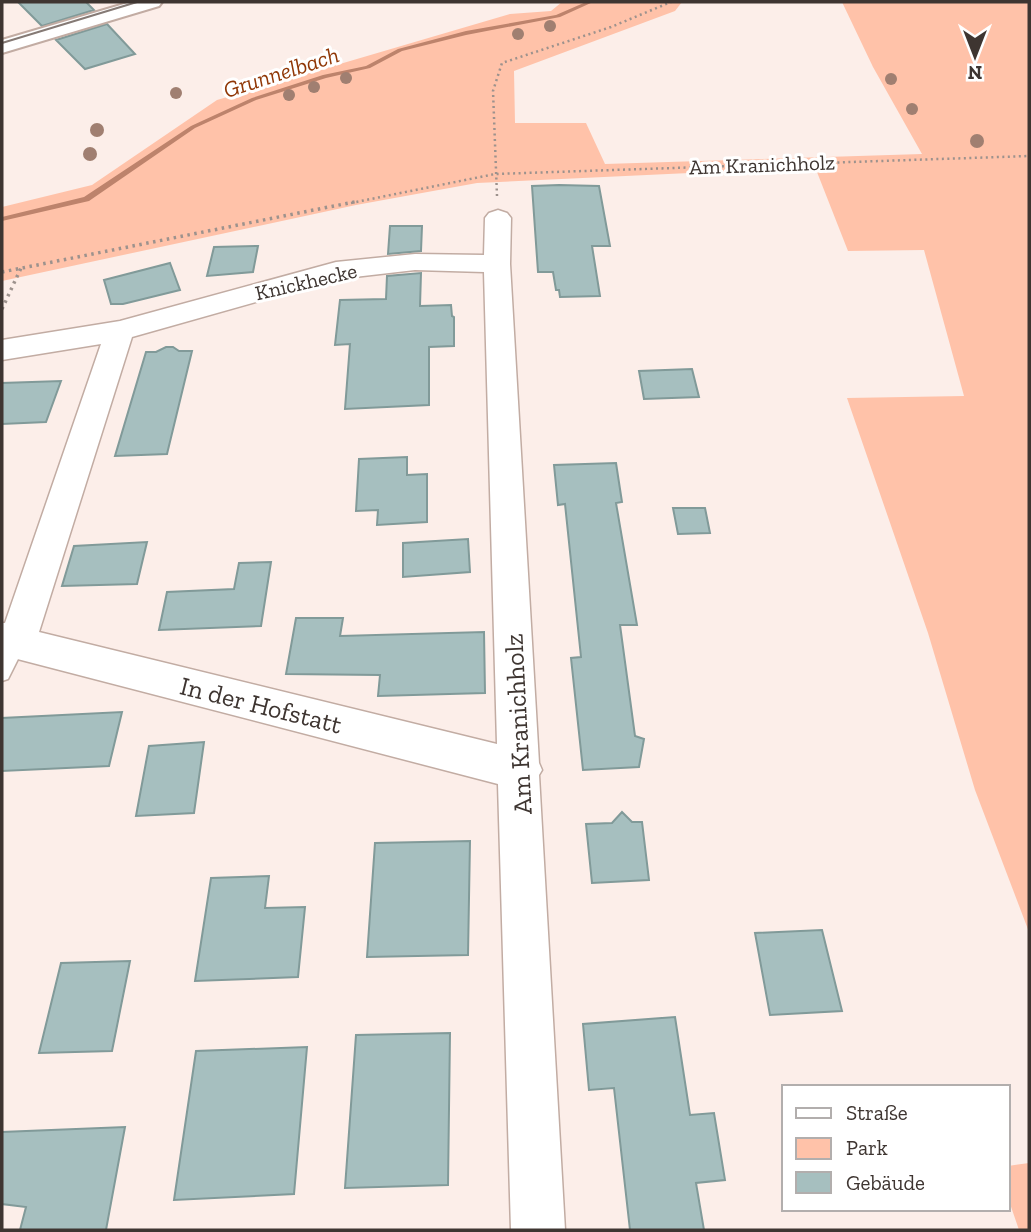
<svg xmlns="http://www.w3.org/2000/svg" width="1031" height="1232" font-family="'Zilla Slab',serif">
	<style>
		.green { fill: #ffc2a9 }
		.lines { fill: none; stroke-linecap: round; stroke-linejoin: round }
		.stream { fill: #bd836c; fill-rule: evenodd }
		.building { fill: #a6bfbf; stroke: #819a99; stroke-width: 2 }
		.service-casing { stroke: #c2aca3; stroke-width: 3 }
		.minor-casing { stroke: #c2aca3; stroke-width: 3 }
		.secondary-casing { stroke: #c2aca3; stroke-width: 4 }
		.path-far1 { stroke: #9d928d; stroke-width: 2.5; stroke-dasharray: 2 3.5; stroke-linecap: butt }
		.path { stroke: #9d928d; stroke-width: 3.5; stroke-dasharray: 2.5 4.5; stroke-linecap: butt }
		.service { fill: #fff; fill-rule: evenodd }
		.minor { fill: #fff; fill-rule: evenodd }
		.secondary { fill: #fff; fill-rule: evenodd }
		.tram { stroke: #857a75; stroke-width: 2 }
		.tree { fill: #a07f71 }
		.labels { text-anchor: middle; stroke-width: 6; stroke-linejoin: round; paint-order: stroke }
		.far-street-label { font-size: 21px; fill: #3e3531; stroke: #fff }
		.far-water-label { font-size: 23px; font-style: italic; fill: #903706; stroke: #fff }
		.street-label { font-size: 26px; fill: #3e3531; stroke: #fff }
	</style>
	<rect width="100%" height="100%" fill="#fceee9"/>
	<path class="green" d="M562 2H682L675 11 514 71 515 123H586L605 164 922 154 873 67 842 2H1029V932L975 790 928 633 847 398 964 396 924 250 848 251 815 167 477 183 356 205 2 281V207L92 185 217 100 510 14 551 11Z
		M1029 1163V1230H1019L1008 1198V1166Z"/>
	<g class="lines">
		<path class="stream" d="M586 2H593L560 17 466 35 402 51 370 68 326 78 256 100 195 128 89 201 2 221V217L84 197 191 126 252 98 323 75 366 66 398 49 466 31 556 15Z"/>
	</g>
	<path class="building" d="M18 2H86L94 10 42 26Z
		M107 24 135 54 85 69 56 40Z
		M559 185 599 186 610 246H592L600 296 560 297 559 290H556L553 272H538L532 186Z
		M390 226H422L421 251 388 254Z
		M258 246 253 272 207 276 214 247Z
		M170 263 180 290 123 304H111L104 280Z
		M421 273 420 306 451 305 452 316 454 317V346L429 347V405L345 409 350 344 335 345 340 300 386 299 387 276Z
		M166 347H173L179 351H192L167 454 115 456 146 352H156Z
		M692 369 699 397 644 399 639 371Z
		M61 381 46 422 2 424V383Z
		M407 457V475L427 474V522L377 525 378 510 356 511 359 459Z
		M616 463 622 502 616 503 637 625H620L635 736 644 739 639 767 583 770 571 658 581 657 565 504 558 505 554 465Z
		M673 508H705L710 533 678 534Z
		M468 539 470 572 403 577V543Z
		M147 542 137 584 62 586 74 546Z
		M271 562 261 626 159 630 167 592 234 589 239 563Z
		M296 618H343L340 636 484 632 485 693 378 696 380 675 286 674Z
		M122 712 109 766 2 771V718Z
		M204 742 194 813 136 816 149 746Z
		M622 812 632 822H642L649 880 592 883 586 824 612 823Z
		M470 841 468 955 367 957 375 843Z
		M269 876 265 908 305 907 298 977 195 981 211 878Z
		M822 930 842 1011 770 1015 755 933Z
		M130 961 112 1051 39 1053 61 963Z
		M675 1017 690 1115 714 1113 725 1180 696 1183 704 1230H630L614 1088 589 1090 583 1024Z
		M450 1033 448 1185 345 1188 356 1035Z
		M307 1047 294 1194 174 1200 196 1051Z
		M125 1127 106 1230H20L26 1207 2 1204V1132Z"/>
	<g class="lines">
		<defs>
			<path id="service" d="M17 635 23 637 26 643 8 679 2 681V655L11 637Z"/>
			<path id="minor" d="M498 210 507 213 511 218 510 264 539 763 542 770 539 775 565 1230H511L498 784 2 655V623H5L101 344 2 360V340L120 321 336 262 415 254 484 255 485 218 489 213ZM415 270 484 272 497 744 39 632 132 337 337 279Z"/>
			<path id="secondary" d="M131 2H162L159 6 2 53V40Z"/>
		</defs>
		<use href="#service" class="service-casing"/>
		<use href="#minor" class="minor-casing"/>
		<use href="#secondary" class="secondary-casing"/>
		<path class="path-far1" d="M497 196 493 91 502 63 611 27 671 2
			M351 203 495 174 1029 156"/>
		<path class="path" d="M2 272 359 201
			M2 309 21 268"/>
		<use href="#service" class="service"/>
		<use href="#minor" class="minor"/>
		<use href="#secondary" class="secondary"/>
		<path class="tram" d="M2 43 137 2"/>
	</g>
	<g class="tree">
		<circle cx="550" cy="26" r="6"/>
		<circle cx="518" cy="34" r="6"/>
		<circle cx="346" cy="78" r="6"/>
		<circle cx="891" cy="79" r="6"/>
		<circle cx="314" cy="87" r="6"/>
		<circle cx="176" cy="93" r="6"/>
		<circle cx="289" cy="95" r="6"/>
		<circle cx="912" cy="109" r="6"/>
		<circle cx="97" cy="130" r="7"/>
		<circle cx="977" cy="141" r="7"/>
		<circle cx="90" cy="154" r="7"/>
	</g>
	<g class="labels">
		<g class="far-street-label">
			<text transform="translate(762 165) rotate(-2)" y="7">Am Kranichholz</text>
			<text transform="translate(306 282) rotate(-13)" y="7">Knickhecke</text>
		</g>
		<g class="far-water-label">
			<text transform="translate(281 72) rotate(-18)" y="8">Grunnelbach</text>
		</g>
		<g class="street-label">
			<text transform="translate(261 705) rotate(14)" y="9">In der Hofstatt</text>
			<text transform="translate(518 724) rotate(-93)" y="9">Am Kranichholz</text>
		</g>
	</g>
	<rect width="1031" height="1232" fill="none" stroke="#3e3531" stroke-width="7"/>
	<rect x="782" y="1085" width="228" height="126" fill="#ffffff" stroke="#b2aead" stroke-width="2"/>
	<rect x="796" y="1108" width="35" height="10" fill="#ffffff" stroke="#b2aead" stroke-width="2"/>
	<text x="846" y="1120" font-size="21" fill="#3e3531">Straße</text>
	<rect x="796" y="1138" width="35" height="21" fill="#ffc2a9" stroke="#b2aead" stroke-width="2"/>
	<text x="846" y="1155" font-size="21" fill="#3e3531">Park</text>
	<rect x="796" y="1172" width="35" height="21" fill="#a6bfbf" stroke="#b2aead" stroke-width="2"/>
	<text x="846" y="1190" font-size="21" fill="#3e3531">Gebäude</text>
	<g transform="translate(975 56) rotate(180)" stroke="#ffffff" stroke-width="5" paint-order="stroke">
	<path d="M0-5L12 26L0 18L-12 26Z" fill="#3e3531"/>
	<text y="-10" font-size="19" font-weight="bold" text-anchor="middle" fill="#3e3531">N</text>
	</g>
</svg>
